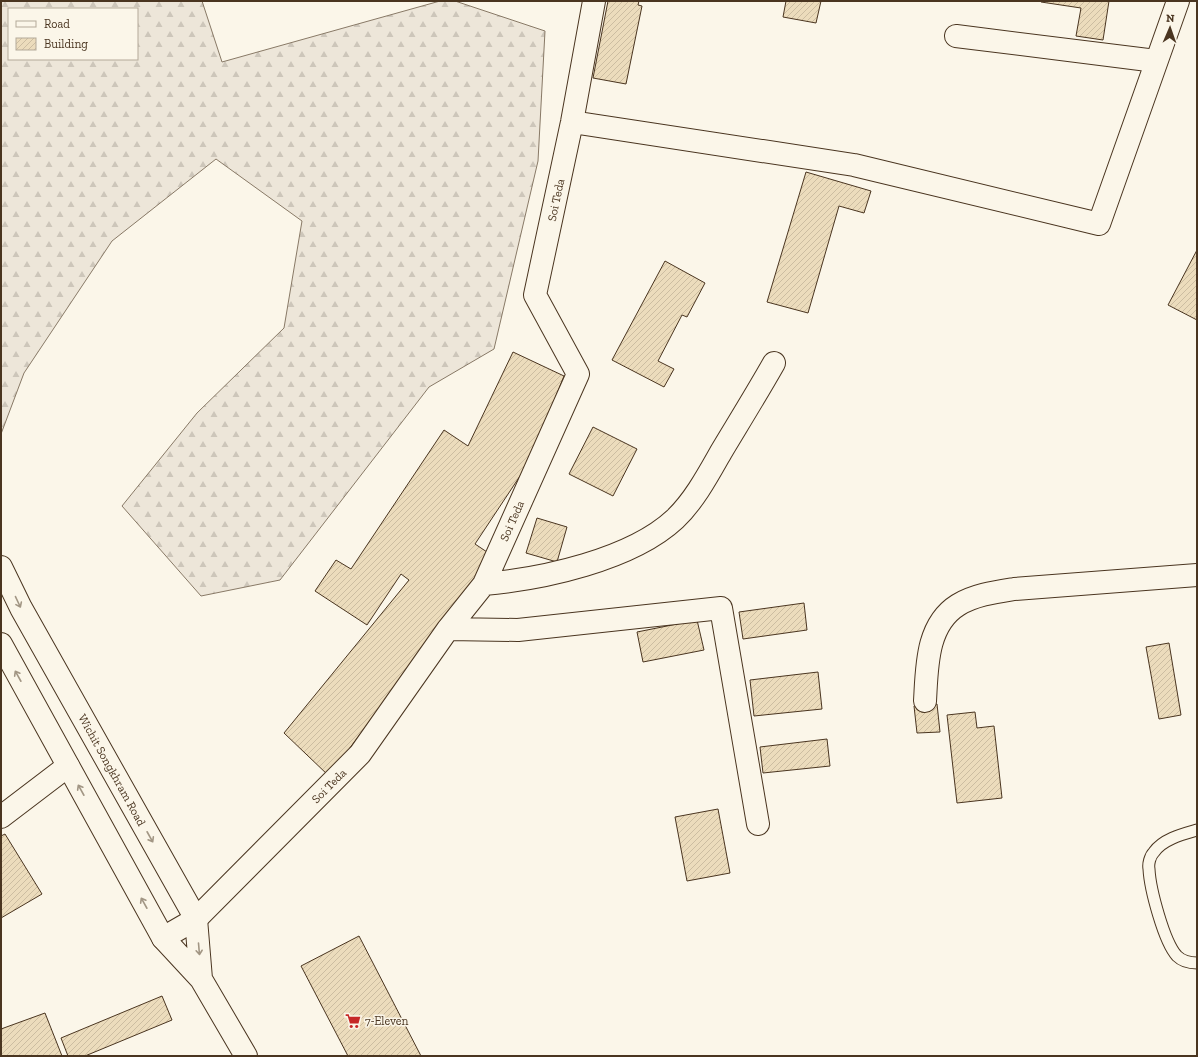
<svg xmlns="http://www.w3.org/2000/svg" width="1198" height="1057" font-family="'Zilla Slab',serif">
	<style>
		.forest { fill: url(#forest-firs); stroke: #887966; fill-rule: evenodd }
		.building { fill: url(#building-hatch); stroke: #4a3520 }
		.lines { fill: none; stroke-linecap: round; stroke-linejoin: round }
		.service-casing { stroke: #4a3520; stroke-width: 13 }
		.minor-casing { stroke: #4a3520; stroke-width: 24 }
		.secondary-casing { stroke: #4a3520; stroke-width: 24 }
		.service { stroke: #fbf6e9; stroke-width: 11 }
		.minor { stroke: #fbf6e9; stroke-width: 22 }
		.secondary { stroke: #fbf6e9; stroke-width: 22 }
		.oneway { stroke: #a29684 }
		.labels { text-anchor: middle; stroke-width: 3; stroke-linejoin: round; paint-order: stroke }
		.street-label { font-size: 12px; fill: #4a3520; stroke: #fbf6e9 }
		.poi-label { font-size: 12px; fill: #4a3520; stroke: #fbf6e9; text-anchor: start }
	</style>
	<defs>
		<pattern id="forest-firs" width="22" height="20" patternUnits="userSpaceOnUse"><rect width="22" height="20" fill="#ede6d9"/><path d="M5 1l3.5 6h-7zM16 11l3.5 6h-7z" fill="#cdc6ba"/></pattern>
		<pattern id="building-hatch" width="6" height="6" patternUnits="userSpaceOnUse"><rect width="6" height="6" fill="#ecdcbc"/><path d="M-1 1l2-2M0 6l6-6M5 7l2-2" fill="none" stroke="#ccbda1"/></pattern>
	</defs>
	<rect width="100%" height="100%" fill="#fbf6e9"/>
	<path class="forest" d="M1 1H202L222 62 440 1H455L545 31 538 161 494 349 429 387 280 580 201 596 122 506 197 413 284 328 302 221 216 159 112 241 24 373 1 434ZM9 9H137V59H9Z"/>
	<path class="building" d="M608 1H639L638 5 642 6 626 84 593 78Z
		M786 1H821L816 23 783 17Z
		M1042 1H1109L1103 40 1076 36 1081 8 1041 2Z
		M806 172 871 191 864 213 839 206 808 313 767 302Z
		M1197 250V320L1168 305Z
		M665 261 705 283 687 317 682 315 658 361 674 369 664 387 612 360Z
		M513 352 564 376 526 471 524 470 475 544 493 556 329 776 284 733 409 580 401 574 367 625 315 591 336 560 351 569 444 430 468 446Z
		M593 427 637 449 613 496 569 474Z
		M537 518 567 527 557 562 526 553Z
		M804 603 807 630 743 639 739 612Z
		M697 620 704 650 643 662 637 632Z
		M1169 643 1181 715 1159 719 1146 647Z
		M818 672 822 709 754 716 750 680Z
		M937 704 940 732 917 733 914 706Z
		M975 712 977 728 994 726 1002 798 957 803 947 715Z
		M827 739 830 766 763 773 760 747Z
		M718 809 730 873 687 881 675 817Z
		M5 834 42 894 1 918V836Z
		M359 936 421 1056H348L301 966Z
		M162 996 172 1020 85 1056H68L61 1038Z
		M45 1013 62 1056H1V1029Z"/>
	<g class="lines">
		<defs>
			<path id="service" d="M1197 830C1183 834 1163 839 1154 852 1150 856 1148 864 1149 869 1150 889 1164 942 1177 956 1182 961 1190 963 1197 963"/>
			<path id="minor" d="M956 36 1156 61
				M572 122 854 165 1099 224 1178 1
				M484 584C542 579 631 560 675 519 694 501 708 475 721 452 739 422 757 393 774 363
				M448 629 518 630 721 608 758 824
				M925 701C927 668 926 625 958 605 974 595 995 592 1014 589L1197 575
				M1 817 68 766
				M163 938 196 919 360 754 448 629 484 584 578 374 535 295 572 122 594 1"/>
			<path id="secondary" d="M1 567 21 608 196 919 201 979
				M1 644 163 938 201 979 246 1056"/>
		</defs>
		<use href="#service" class="service-casing"/>
		<use href="#minor" class="minor-casing"/>
		<use href="#secondary" class="secondary-casing"/>
		<use href="#service" class="service"/>
		<use href="#minor" class="minor"/>
		<use href="#secondary" class="secondary"/>
	</g>
	<defs><path id="oneway-shaft" d="M-6 0H5M1.5-3L5.5 0L1.5 3" fill="none" stroke-width="1.6" stroke-linecap="round" stroke-linejoin="round"/></defs>
	<g class="oneway">
		<use href="#oneway-shaft" transform="translate(18 602) rotate(65)"/>
		<use href="#oneway-shaft" transform="translate(18 676) rotate(-119)"/>
		<use href="#oneway-shaft" transform="translate(81 790) rotate(-119)"/>
		<use href="#oneway-shaft" transform="translate(150 837) rotate(61)"/>
		<use href="#oneway-shaft" transform="translate(144 903) rotate(-119)"/>
		<use href="#oneway-shaft" transform="translate(199 949) rotate(85)"/>
	</g>
	<defs>
		<symbol id="supermarket-bare" viewBox="-9 -9 18 18"><path d="M-6-5.5h2.5l.6 2H6L4.5 2H-2.5L-4.4-4H-6ZM-1.5 3.2a1.3 1.3 0 1 0 .1 0ZM3 3.2a1.3 1.3 0 1 0 .1 0Z" fill="#c62828" stroke="#fbf6e9" stroke-width="2.5" paint-order="stroke"/></symbol>
	</defs>
	<g fill-rule="evenodd">
		<use href="#supermarket-bare" x="342" y="1010" width="22" height="22"/>
	</g>
	<g class="labels">
		<g class="street-label">
			<text transform="translate(556 200) rotate(-78)" y="4">Soi Teda</text>
			<text transform="translate(512 521) rotate(-66)" y="4">Soi Teda</text>
			<text transform="translate(112 770) rotate(61)" y="4">Wichit Songkhram Road</text>
			<text transform="translate(329 786) rotate(-45)" y="4">Soi Teda</text>
		</g>
		<g class="poi-label">
			<text x="365" y="1025">7-Eleven</text>
		</g>
	</g>
	<rect width="1198" height="1057" fill="none" stroke="#4a3520" stroke-width="4"/>
	<rect x="8" y="8" width="130" height="52" fill="#fbf6e9" stroke="#b4a999"/>
	<rect x="16" y="21" width="20" height="6" fill="#fbf6e9" stroke="#b4a999"/>
	<text x="44" y="28" font-size="12" fill="#4a3520">Road</text>
	<rect x="16" y="38" width="20" height="12" fill="url(#building-hatch)" stroke="#b4a999"/>
	<text x="44" y="48" font-size="12" fill="#4a3520">Building</text>
	<g transform="translate(1170 28) rotate(2)" stroke="#fbf6e9" stroke-width="3" paint-order="stroke">
	<path d="M0-3L7 15L0 10L-7 15Z" fill="#4a3520"/>
	<text y="-6" font-size="11" font-weight="bold" text-anchor="middle" fill="#4a3520">N</text>
	</g>
</svg>
